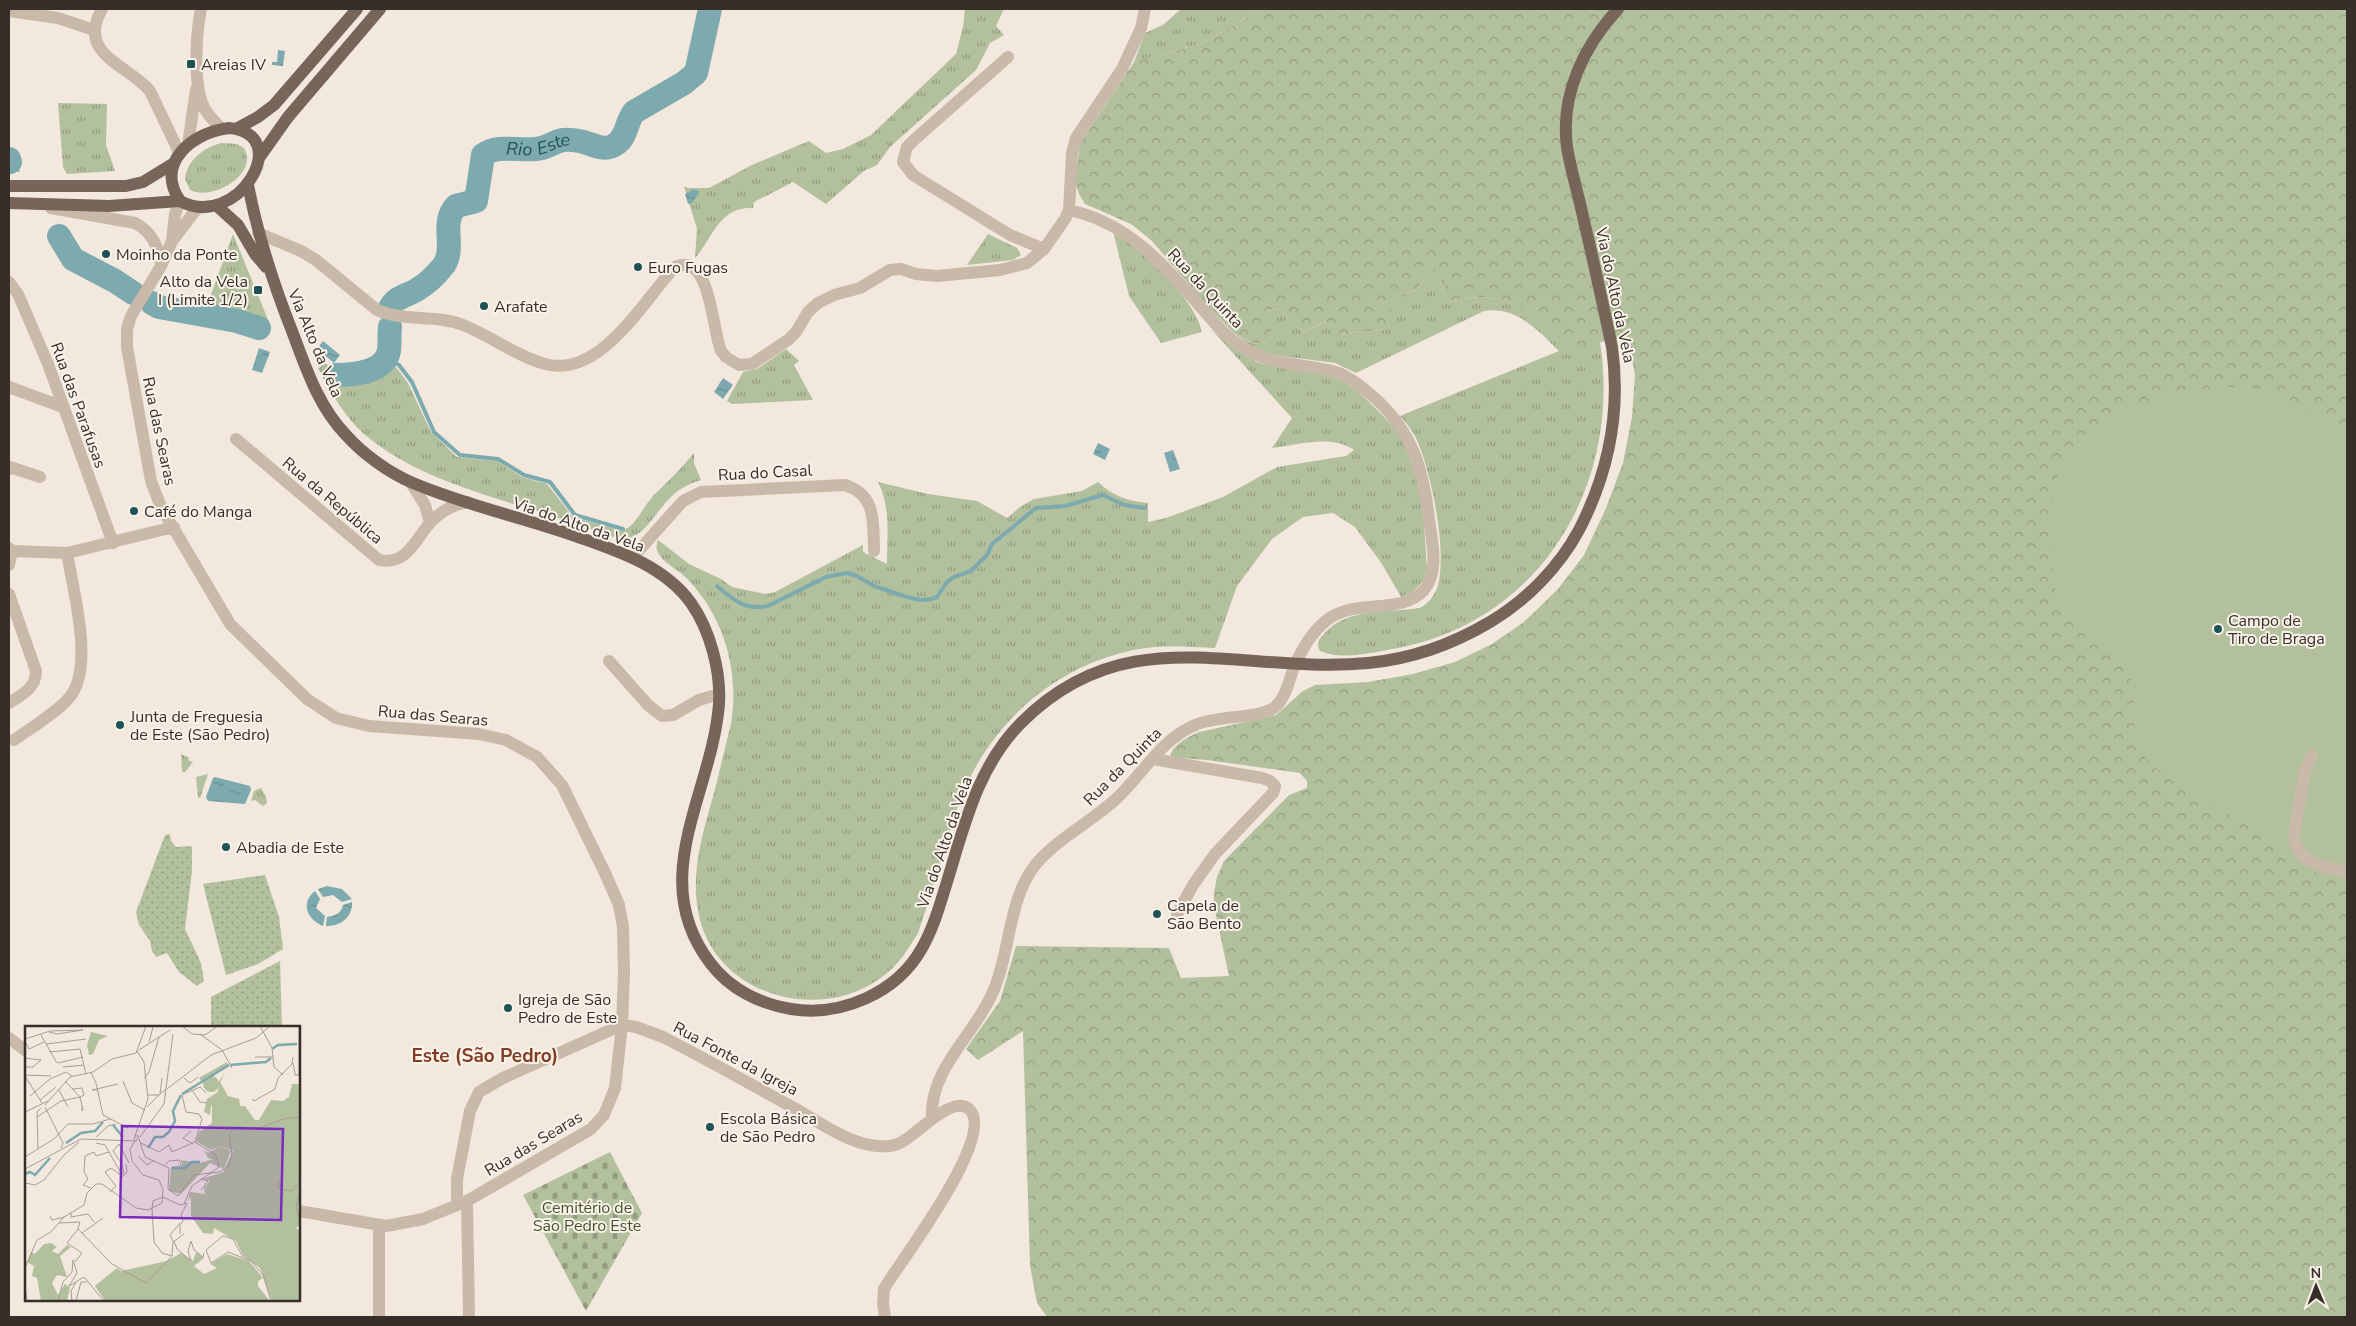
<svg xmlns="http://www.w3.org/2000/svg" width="2356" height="1326" font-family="'Nunito Sans',sans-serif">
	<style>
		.grass { fill: url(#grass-tufts) }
		.forest { fill: url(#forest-crowns) }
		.cemetery { fill: url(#cemetery-stones) }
		.garden { fill: url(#garden-dots) }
		.pitch { fill: #b3c09d }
		.water { fill: url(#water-ripples) }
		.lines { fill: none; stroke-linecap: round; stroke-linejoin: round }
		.stream { stroke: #7daaae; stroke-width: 4 }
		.river { stroke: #7daaae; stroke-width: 24 }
		.minor { stroke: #c9b9a9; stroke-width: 12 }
		.major { stroke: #78655a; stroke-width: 12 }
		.poi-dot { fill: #1f5257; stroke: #f9f2e9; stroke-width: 2 }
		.labels { text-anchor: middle; stroke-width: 4; stroke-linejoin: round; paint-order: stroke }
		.poi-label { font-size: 16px; fill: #372d29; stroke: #f9f2e9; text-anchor: start }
		.street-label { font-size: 16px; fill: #372d29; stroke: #f9f2e9 }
		.park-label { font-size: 16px; fill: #45542d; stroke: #f9f2e9 }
		.water-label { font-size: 18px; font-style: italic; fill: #1f5257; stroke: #f9f2e9 }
		.quarter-label { font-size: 19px; font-weight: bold; fill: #833d24; stroke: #f9f2e9 }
		.inset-river { fill: none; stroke: #7daaae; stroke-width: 2.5 }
		.inset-road { fill: none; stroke: #a79d95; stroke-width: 1 }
		.view { fill: #7b2cbf; fill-opacity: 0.15; stroke: #7b2cbf; stroke-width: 2.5 }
		.inset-edge { fill: none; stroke: #372d29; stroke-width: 2.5 }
	</style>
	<defs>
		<pattern id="grass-tufts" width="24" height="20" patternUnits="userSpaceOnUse" patternTransform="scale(1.25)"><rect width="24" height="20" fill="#b3c09d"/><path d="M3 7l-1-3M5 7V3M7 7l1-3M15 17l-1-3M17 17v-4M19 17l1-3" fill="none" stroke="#929c80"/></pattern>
		<pattern id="forest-crowns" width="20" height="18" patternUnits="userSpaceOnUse" patternTransform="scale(1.25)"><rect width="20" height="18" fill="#b3c09d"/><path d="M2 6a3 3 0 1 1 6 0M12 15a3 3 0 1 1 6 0" fill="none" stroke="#929c80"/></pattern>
		<pattern id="cemetery-stones" width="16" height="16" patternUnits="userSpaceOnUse" patternTransform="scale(1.25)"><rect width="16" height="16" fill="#b3c09d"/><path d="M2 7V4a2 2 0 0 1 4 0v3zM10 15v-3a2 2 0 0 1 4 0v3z" fill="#929c80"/></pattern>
		<pattern id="garden-dots" width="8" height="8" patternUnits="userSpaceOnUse" patternTransform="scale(1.25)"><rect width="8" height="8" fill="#b3c09d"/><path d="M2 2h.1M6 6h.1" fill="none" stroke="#929c80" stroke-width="1.8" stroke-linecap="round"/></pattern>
		<pattern id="water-ripples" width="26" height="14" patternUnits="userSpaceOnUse" patternTransform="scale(1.25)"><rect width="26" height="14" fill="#7daaae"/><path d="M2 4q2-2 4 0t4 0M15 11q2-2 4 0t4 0" fill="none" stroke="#678b8e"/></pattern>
	</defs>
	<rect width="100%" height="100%" fill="#f2e8dd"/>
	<path class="grass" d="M965 9H1004L996 26 1004 35 990 43 976 70 890 147 877 165 864 171 826 204 793 182 754 202 753 208C719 206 713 238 695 258L697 229 684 186 688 188H709L752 165 809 141 826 153 843 149 871 135 956 54 963 27Z
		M1181 9H1261L1203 43 1134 62 1145 33 1163 25Z
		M58 103 107 104 106 145 115 171 67 174 63 167Z
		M222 143 237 144 244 148C259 175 212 201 190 190L185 179C187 160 204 147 222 143Z
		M9 144 20 172 9 171Z
		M1113 231C1142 252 1194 296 1202 332L1161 343 1129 296Z
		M233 234 271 327 236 316 154 300 156 296 187 302 208 303Z
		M988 234 1017 248 1021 255 1013 260 967 265Z
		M1435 268H1443C1449 279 1445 287 1441 297L1447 302C1509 288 1524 307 1567 347L1600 342C1622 482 1543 620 1398 648 1375 652 1342 661 1320 651 1316 644 1318 640 1324 634 1347 607 1388 613 1420 608 1429 603 1435 595 1438 585 1447 550 1432 478 1419 445 1415 434 1408 425 1400 416L1559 351C1538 330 1516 306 1484 311L1356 373 1335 363 1274 355 1255 349 1234 333 1254 344 1265 342 1271 336V327L1265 311 1279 309 1303 332 1327 321 1340 335 1387 329 1390 323V301L1400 295 1417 290 1427 274Z
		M1211 329 1236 350 1259 363 1327 374 1340 379 1360 393 1401 434 1422 493 1427 569 1423 581 1413 592 1401 597 1382 564 1355 527 1333 513 1303 517 1272 539 1237 586 1215 648C1195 647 1174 646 1154 647 1074 655 1002 709 968 782 946 830 936 883 918 933 908 949 898 966 882 977 821 1023 720 997 700 920 689 877 702 835 714 793 720 770 725 747 731 724 740 669 723 612 682 574 671 565 651 556 658 540L689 564 721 579 732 587 765 594 775 592 863 545V552L887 564C887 536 891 507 878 482L928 494 977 501 1007 518 1020 507 1034 499 1082 491 1098 482C1113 496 1127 501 1148 503V522L1166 518 1223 497 1277 467 1346 456 1354 450C1331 434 1298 445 1272 448L1292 418Z
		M786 349 799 361 794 365 813 400 732 404 727 401 743 372 757 369Z
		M318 358 335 370V378C355 381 372 375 387 360L396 367 408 383 431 432 457 457 497 461 522 477 547 484 573 517 622 531C636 526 643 507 653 496 667 482 681 469 694 453V463L701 480C689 484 680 488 671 497 656 510 643 542 619 539 583 526 547 514 510 503 458 486 406 470 364 434 344 416 330 391 318 368L321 367Z
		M181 754 189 758 188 760 193 762 185 772H182Z
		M208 774 200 798 198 797 196 777Z
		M261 788 266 797 267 803 263 806 255 800 251 801 254 791Z"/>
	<path class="forest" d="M1261 9H2347V1317H1047L1037 1303 1030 1265 1023 1031 978 1060 966 1049 1000 1001 1016 946 1169 948 1181 978 1229 976 1214 906V892L1217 877 1224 861 1289 795 1307 788V781L1300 773 1207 760 1170 757C1172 745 1188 737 1199 732L1276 715 1303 691 1315 685 1368 682 1413 674 1455 662 1492 644 1524 622 1558 589 1584 555 1606 508 1623 463 1632 417 1635 375 1628 337 1567 348C1524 307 1509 288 1447 302L1440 298C1445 287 1449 279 1442 268 1428 268 1424 279 1417 290L1400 295 1391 301 1390 323 1387 329 1339 335 1326 321 1303 332 1279 309 1265 311 1271 327V336L1265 342 1255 344 1234 333 1209 308 1152 241 1131 224 1085 204 1079 194 1075 182 1080 143 1134 62 1203 43Z"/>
	<path class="cemetery" d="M610 1152 642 1213 586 1311 523 1195Z"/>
	<path class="garden" d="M170 834 171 841 176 847 192 846V871L185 929 201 963 204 981 197 986 179 972 167 953 156 957 152 951 150 941 139 925 136 912 165 835Z
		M265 875 279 917 283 949 258 964 226 975 203 884Z
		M280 961 282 1027H211V997Z"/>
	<path class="pitch" d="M2239 387 2267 390 2347 427V880L2308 870 2286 850 2152 766C2148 760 2142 753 2139 747 2129 723 2139 696 2128 672 2122 659 2112 646 2101 636 2084 623 2070 621 2059 599 2051 582 2053 555 2052 536 2052 522 2051 508 2054 494 2069 410 2168 389 2239 387Z"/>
	<path class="water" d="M278 50 285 51 283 66 272 65V62H277Z
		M693 189 699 191V193L692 203 688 204 685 194Z
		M323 341 340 355 334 363 317 349Z
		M259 348 270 352 262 373 252 370Z
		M723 378 733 385 723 399 714 392Z
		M1098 443 1110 449 1105 460 1093 454Z
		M1173 450 1180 469 1170 472 1164 453Z
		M215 777 250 786 251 790 245 804 208 801 206 797 213 778Z
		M327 886 342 889 352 899 342 902 333 895 323 897 318 889Z
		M315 891 320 899 316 908 325 916 323 926C307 919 300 903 315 891Z
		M352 902C353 917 340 927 326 926L327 917C335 916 342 913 343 905Z"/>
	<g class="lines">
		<path class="stream" d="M386 358 399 365 412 382 434 432 460 455 498 459 524 475 550 482 575 515 623 529
			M717 586C734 600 745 611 768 606L826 577 847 573 857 576 874 586 907 597 921 600 931 599 937 597 947 582 954 577 971 571 987 555 992 544 1036 508 1065 506 1103 495 1124 505 1144 508"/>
		<g class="river">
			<path d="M9 159 10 162"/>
			<path d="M59 236 73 259 115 281 133 293"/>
			<path d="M152 303 159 307 237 321 259 328"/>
			<path id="s1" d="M390 308C396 296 408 296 418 289 428 283 437 274 444 265 456 247 440 223 456 206L476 201 483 155C498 144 519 151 536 149 555 147 554 136 579 141 592 143 604 153 616 144 627 137 626 122 634 112L684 83 696 73 710 9"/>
			<path d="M335 375C353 375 384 373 389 351 390 343 389 335 390 327"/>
		</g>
		<path class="minor" d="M102 9C76 54 127 64 150 91L180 154
			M201 9C196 34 193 81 203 105 206 114 215 122 222 129
			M9 11 58 18 94 30
			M1008 57 914 140 907 147 903 162 913 175 1010 235 1044 249
			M188 145 196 89
			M198 207 172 241 161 266 131 316 127 329V347L151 481 161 507 230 624 307 699 336 718 369 726 479 734 506 740 537 757 562 785 605 873 619 905 623 927 624 973 622 1025 615 1088 604 1115 591 1129 467 1201 423 1219 386 1226 299 1211
			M51 208 135 223C153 233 158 246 161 265
			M258 233 301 251 316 260 377 310C404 322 435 314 463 325 491 336 516 356 545 364 600 379 643 301 675 267 711 251 712 330 721 351L726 357 739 365 752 364 788 340 796 332 808 312 818 303 834 295 860 288 890 270 901 269 916 274 937 276 1000 270 1027 263 1044 249 1065 219 1069 210 1072 153 1076 138 1122 69 1141 28 1145 9
			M172 241 175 214 180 201
			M9 282 18 294 48 364 113 543
			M9 387 63 407
			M236 439 379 560C407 566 415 539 431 522 442 510 453 505 468 502
			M9 469 10 467 40 477
			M411 483 425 505 430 523
			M9 548 12 551 67 553 174 527
			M633 557 683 501 701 492 845 485C877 495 873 523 874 551
			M9 565 12 551
			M9 594 36 671C36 688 22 695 9 703
			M609 661 648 705 662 716 673 715 699 700 719 694
			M14 740C31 728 56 713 69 698 95 668 73 590 67 553
			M2312 755 2305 772 2294 833C2295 864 2323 866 2347 872
			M1153 759 1262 778 1270 781 1275 786 1273 793 1215 854 1193 885 1177 914
			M9 1038 26 1051
			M932 1119C929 1071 971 1038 990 998 1011 957 1007 899 1036 864 1058 838 1091 822 1116 799 1143 774 1160 740 1195 725 1217 715 1260 719 1275 707 1287 697 1289 678 1295 665 1302 649 1313 631 1327 620 1354 598 1401 615 1423 591 1440 573 1432 541 1429 519 1423 466 1411 428 1369 393 1357 383 1344 373 1328 370 1303 364 1278 365 1255 354 1231 343 1216 325 1199 305 1163 263 1126 222 1069 210
			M467 1201 469 1317
			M457 1205V1179L470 1111 479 1092 503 1078 622 1025 636 1027 663 1037C708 1060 752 1085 796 1109 819 1122 844 1140 870 1145 880 1147 891 1147 900 1143 915 1137 953 1092 970 1110 996 1138 900 1261 884 1289L883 1304 885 1317
			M379 1317V1225"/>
		<path class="major" d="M229 128C296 134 237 232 180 201 154 163 193 132 229 128Z
			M236 129 258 117 274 105 357 9
			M259 158 288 117 380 9
			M248 185C258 236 273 283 292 331 306 368 318 406 346 435 363 454 389 473 413 483 467 506 526 518 581 538 621 552 665 567 691 603 710 630 721 671 719 704 712 794 645 879 711 964 730 989 760 1004 791 1009 841 1017 897 993 922 948 934 927 940 904 947 882 964 826 978 766 1021 723 1127 616 1240 675 1368 663 1411 659 1453 644 1490 622 1527 600 1559 567 1579 530 1609 472 1621 412 1612 347 1603 305 1594 263 1584 221 1579 196 1571 172 1567 147 1560 95 1584 46 1618 9
			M9 186H126L143 182 174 163
			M9 203 109 206 180 201
			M216 205 238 225 255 254 266 267"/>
	</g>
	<g class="poi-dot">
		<rect x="186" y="59" width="10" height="10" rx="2.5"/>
		<circle cx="106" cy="254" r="5"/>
		<circle cx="638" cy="267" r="5"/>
		<rect x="253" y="285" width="10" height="10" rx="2.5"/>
		<circle cx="484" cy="306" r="5"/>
		<circle cx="134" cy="511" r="5"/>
		<circle cx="2218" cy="629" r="5"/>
		<circle cx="120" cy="725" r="5"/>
		<circle cx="226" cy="847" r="5"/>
		<circle cx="1157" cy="914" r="5"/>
		<circle cx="508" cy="1008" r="5"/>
		<circle cx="710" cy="1127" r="5"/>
	</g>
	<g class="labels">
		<g class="poi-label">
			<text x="201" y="70">Areias IV</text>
			<text x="116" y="260">Moinho da Ponte</text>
			<text x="648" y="273">Euro Fugas</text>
			<text x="248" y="287" text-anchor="end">Alto da Vela<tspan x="248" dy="18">I (Limite 1/2)</tspan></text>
			<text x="494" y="312">Arafate</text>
			<text x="144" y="517">Café do Manga</text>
			<text x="2228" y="626">Campo de<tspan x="2228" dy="18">Tiro de Braga</tspan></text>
			<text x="130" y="722">Junta de Freguesia<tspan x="130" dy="18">de Este (São Pedro)</tspan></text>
			<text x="236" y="853">Abadia de Este</text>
			<text x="1167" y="911">Capela de<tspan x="1167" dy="18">São Bento</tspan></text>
			<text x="518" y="1005">Igreja de São<tspan x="518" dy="18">Pedro de Este</tspan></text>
			<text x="720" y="1124">Escola Básica<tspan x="720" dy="18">de São Pedro</tspan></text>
		</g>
		<g class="street-label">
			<text transform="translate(1206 288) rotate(47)" y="6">Rua da Quinta</text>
			<text transform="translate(1616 295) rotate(78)" y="6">Via do Alto da Vela</text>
			<text transform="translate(316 343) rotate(67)" y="6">Via Alto da Vela</text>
			<text transform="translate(79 405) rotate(70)" y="6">Rua das Parafusas</text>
			<text transform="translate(160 431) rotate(78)" y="6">Rua das Searas</text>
			<text transform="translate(765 472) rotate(-3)" y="6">Rua do Casal</text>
			<text transform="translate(333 500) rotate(40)" y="6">Rua da República</text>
			<text transform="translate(579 524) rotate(19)" y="6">Via do Alto da Vela</text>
			<text transform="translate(433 715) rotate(5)" y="6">Rua das Searas</text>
			<text transform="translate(1122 766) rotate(-45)" y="6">Rua da Quinta</text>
			<text transform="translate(944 842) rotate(-71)" y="6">Via do Alto da Vela</text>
			<text transform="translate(736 1058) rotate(28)" y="6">Rua Fonte da Igreja</text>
			<text transform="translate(533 1143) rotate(-31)" y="6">Rua das Searas</text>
		</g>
		<g class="park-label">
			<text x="587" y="1213">Cemitério de<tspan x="587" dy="18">São Pedro Este</tspan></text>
		</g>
		<g class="water-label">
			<text dy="6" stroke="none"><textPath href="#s1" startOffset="256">Rio Este</textPath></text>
		</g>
		<g class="quarter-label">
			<text x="485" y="1062">Este (São Pedro)</text>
		</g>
	</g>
	<g transform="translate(25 1026)">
		<rect width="275" height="275" fill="#f2e8dd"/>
		<path d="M202 36 203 39 186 51 177 56 174 52ZM201 46 195 56 203 70 186 80 185 89 179 86 182 73 193 66 194 55ZM195 120 206 125 199 143 185 137 156 168 144 165 146 141 157 139 156 134 175 137 188 133 183 132 179 124 183 127Z" fill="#b3c09d"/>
		<path d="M66 6 83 10 74 14 68 28 64 29 62 19ZM267 58H275V199L271 202 275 206V275H247L235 242 219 231 211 215 189 202 188 208 178 207 166 190V172L163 174 165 166 180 168 179 162 185 155 177 153 198 146 208 125 195 120 186 124 171 115 174 106 187 97V77L203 70 214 73 215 80H220L230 94H234L246 74 258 75 264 71ZM26 217 32 221 27 225 33 228 42 219 46 221 35 230 42 251 32 249 27 257 33 269 40 258 45 261 42 275H16L12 252 7 250 9 240 2 236 6 226 10 228 19 218ZM171 226 179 232 169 240 179 248 192 242 185 238 202 228 224 235 238 252 233 255V260L245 275H80L70 260 92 242 96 245 142 235 156 227 168 235Z" fill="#b3c09d"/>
		<path d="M178 58a8 8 0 1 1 16 0a8 8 0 1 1-16 0ZM245 130 275 141V155L268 165 243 155 237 136Z" fill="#b3c09d"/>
		<path class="inset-river" d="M247 23 253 19 272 18M205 39 241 36 246 32M157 68 204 39M88 99 98 111M41 117 56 107 70 105 78 96M123 122 130 111H138L144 106 150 95 148 85 156 69M147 142H160L167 136H175M0 148 5 146 10 149 25 132"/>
		<path class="inset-road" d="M157 0 167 8 180 9 193 0M235 0 247 22 249 41 258 49M274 0V49M175 8 197 24 207 42M16 9 32 37M0 13 25 5 58 4 32 8 24 6M0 15 4 23 19 16M124 16 128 1M21 18 61 13M114 24 145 4M24 26 55 23 61 48M230 31H248M0 32 16 34 8 41H0M33 37 58 31M268 37 270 49H275M38 41 59 39M66 47 71 57 78 89 103 102M0 49 26 50M0 50 17 77M119 52 124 46 134 11M159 52 165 57 173 51M40 55 55 71 58 84 57 85V81M98 55 107 77 120 84M47 63 57 62 59 69 55 71M142 63 186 29 231 12 245 0M34 64 43 81M73 64H67L93 58M167 64 175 76 182 77M135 68 137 52M123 69H134L141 63M157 69 161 86 174 88 177 93 170 116M157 69 175 61 181 67M5 70 25 53 41 46 47 50M227 73 229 75 250 63 253 52 267 38 268 31M15 74 31 61M20 79 45 51 68 46 87 33 111 27 121 0M20 81 38 117 36 122M122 81 134 69M0 86 23 75M12 91 36 75 55 71M166 105 158 112 168 118M110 110 123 73 119 36 112 25M71 111 83 100 91 98M115 111 139 78 148 8M114 113 120 131 144 142 143 163 153 170 169 149 194 146 203 141 207 129 204 109 209 101 234 102 258 93 275 91M71 117 80 119 96 147M116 117 134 126 144 119 147 126 170 116M13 123 12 86 16 82M60 130 59 146 63 153 58 159 66 162M60 130 69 126 71 130 84 126M113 130 122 139 128 135M0 131 29 113 43 98H68L85 93M97 138 88 125 94 118 104 137M140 139 144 135 154 134 156 139M0 143 56 113 111 115 114 110H110L109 114M97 151 102 146 101 138M175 153 183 155 176 164M254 155 253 162 266 165 275 155M0 157 10 159 19 154 39 129 54 116M275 165 271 181 275 194M85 166 91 160 80 146 86 142 96 149 99 147 97 138M159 178 167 160 194 141 191 129 170 116M127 183 128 175 138 171 155 179 162 177 156 189 158 195 155 199V208M127 183 129 216 137 227 147 230M46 187V191L63 188 69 196M25 190 27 194 39 191M34 197 55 196 53 203M53 203 87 238 121 257 147 230M57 207 78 192M148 215 145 209 155 197M149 215 152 223 166 235 163 225 166 215 169 224 178 231 179 227M181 224 186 237 203 226 226 235 238 249 246 275M181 224 198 210 208 213 218 231M147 230 148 216 159 208M50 236 57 227 42 217 53 203M0 242 12 214 26 206 39 191 59 179 62 167 71 158H77L111 182 123 184 137 177 138 164 134 154 118 149 107 135 105 123 110 115M0 259 2 275M33 275 38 256 47 246 48 234 52 247 44 260 59 251 79 275M47 275 46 265 51 256M51 275 56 256H62"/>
		<path class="view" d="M97 100 258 103 256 194 95 191Z"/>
		<rect width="275" height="275" class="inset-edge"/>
	</g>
	<rect width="2356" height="1326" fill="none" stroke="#372d29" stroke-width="20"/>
	<g transform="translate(2316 1286) rotate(359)" stroke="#f9f2e9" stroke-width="4" paint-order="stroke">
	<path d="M0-4L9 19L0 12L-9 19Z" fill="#372d29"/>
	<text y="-8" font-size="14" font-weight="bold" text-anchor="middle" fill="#372d29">N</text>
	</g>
</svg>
